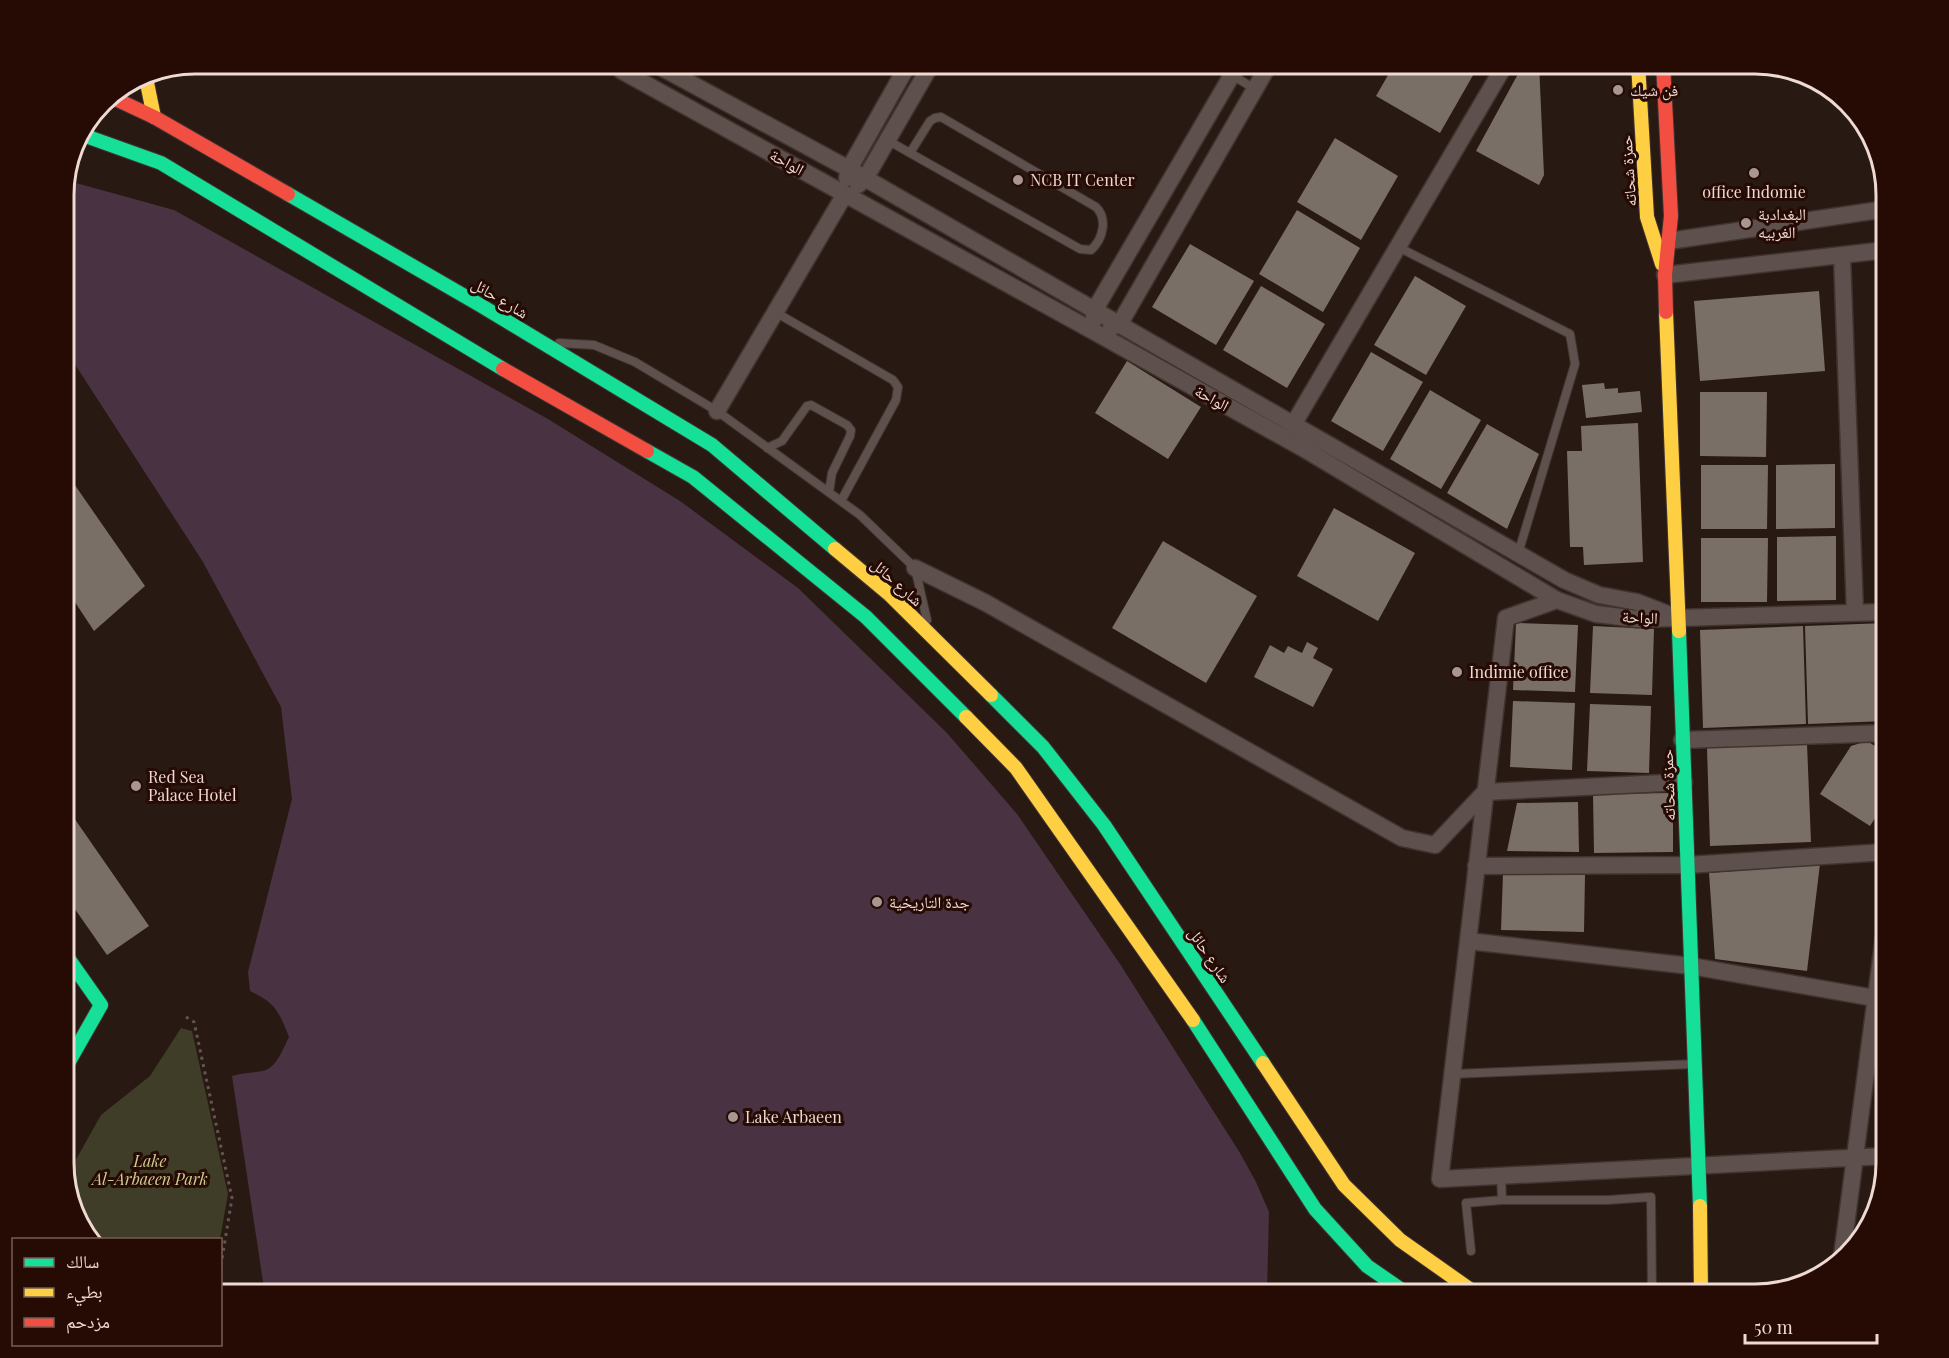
<svg xmlns="http://www.w3.org/2000/svg" width="1949" height="1358" font-family="'Playfair Display','Noto Naskh Arabic',serif">
	<style>
		.green { fill: #3f3c28 }
		.water { fill: #493242 }
		.building { fill: #7a6f67 }
		.lines { fill: none; stroke-linecap: round; stroke-linejoin: round }
		.lane-casing { stroke: #413430; stroke-width: 10 }
		.street-casing { stroke: #413430; stroke-width: 19 }
		.fast-casing { stroke: #413430; stroke-width: 16 }
		.slow-casing { stroke: #413430; stroke-width: 16 }
		.jam-casing { stroke: #413430; stroke-width: 16 }
		.path { stroke: #615652; stroke-width: 3; stroke-dasharray: 3 4.5; stroke-linecap: butt }
		.lane { stroke: #5d504d; stroke-width: 8 }
		.street { stroke: #5d504d; stroke-width: 16 }
		.fast { stroke: #16e098; stroke-width: 14 }
		.slow { stroke: #ffcf43; stroke-width: 14 }
		.jam { stroke: #f24e42; stroke-width: 14 }
		.poi-dot { fill: #a99690; stroke: #260b04; stroke-width: 2 }
		.labels { text-anchor: middle; stroke-width: 6; stroke-linejoin: round; paint-order: stroke }
		.poi-label { font-size: 16px; fill: #eedad3; stroke: #260b04; text-anchor: start }
		.street-label { font-size: 16px; fill: #eedad3; stroke: #260b04 }
		.park-label { font-size: 16px; font-style: italic; fill: #cfcd94; stroke: #260b04 }
		.rim { fill: none; stroke: #eedad3; stroke-width: 3 }
	</style>
	<rect width="100%" height="100%" fill="#281913"/>
	<path class="green" d="M181 1028 192 1031 228 1194 220 1239H90L80 1229 65 1179 101 1115 150 1076Z"/>
	<path class="water" d="M65 180 174 210 548 419 680 501 798 588 947 733 1017 814 1120 964 1240 1153 1256 1182 1269 1212 1267 1295H265L232 1076C242 1073 252 1073 262 1071 276 1069 283 1049 289 1037 279 1012 276 1003 250 991L248 972 292 799 281 707 203 562 63 346Z"/>
	<path class="building" d="M1395 63H1463L1476 70 1440 133 1376 96Z
		M1524 63H1539L1544 175 1539 185 1476 151Z
		M1335 138 1398 176 1361 240 1297 202Z
		M1297 210 1360 248 1323 312 1259 274Z
		M1190 244 1254 281 1216 345 1152 307Z
		M1415 276 1466 306 1426 375 1374 345Z
		M1261 286 1325 324 1287 388 1223 350Z
		M1819 291 1825 371 1700 381 1694 301Z
		M1371 352 1423 382 1383 451 1331 421Z
		M1127 361 1201 407 1168 459 1095 413Z
		M1604 383 1605 389 1618 388V393L1640 391 1642 412 1586 418 1582 385Z
		M1430 390 1481 420 1441 489 1390 459Z
		M1700 392H1767L1766 457 1700 456Z
		M1638 423 1643 562 1584 565 1583 547H1570L1567 451H1582L1581 426Z
		M1487 424 1539 454 1507 529 1447 493Z
		M1835 464V528L1776 529V465Z
		M1701 465H1768L1767 529H1701Z
		M63 468 145 586 94 631 63 584Z
		M1334 508 1415 553 1378 621 1297 576Z
		M1836 536V600L1777 601V537Z
		M1701 538H1768L1767 602H1701Z
		M1163 541 1257 596 1206 683 1112 628Z
		M1516 623 1578 625 1575 692 1513 690Z
		M1886 623V721L1808 724 1805 626Z
		M1593 626 1654 629 1652 695 1590 693Z
		M1803 626 1806 724 1703 728 1700 630Z
		M1307 642 1318 648 1313 658 1333 669 1313 707 1254 677 1270 645 1284 653 1288 646 1302 653Z
		M1513 701 1575 703 1572 770 1510 767Z
		M1590 704 1651 706 1649 773 1587 771Z
		M1867 741 1886 753V801L1870 826 1820 794 1851 746Z
		M1807 744 1811 842 1710 846 1707 748Z
		M1673 793V852L1594 853 1593 794Z
		M63 802 149 926 107 955 63 892Z
		M1578 802 1579 852 1507 851 1517 803Z
		M1820 864 1807 971 1715 959 1709 873Z
		M1503 873 1585 875 1584 932 1501 930Z"/>
	<g class="lines">
		<defs>
			<path id="lane" d="M1212 63 1255 89
				M887 140 910 153 1080 249 1091 250C1103 239 1108 219 1096 207L941 117 935 118 930 121 910 153
				M1398 247 1570 334 1575 364 1518 554
				M775 312 893 380 898 387 896 400 841 501
				M559 343 594 345 635 362 717 411 860 515 915 568 927 620
				M767 448 782 441 807 406 811 405 847 425 851 430 850 436 832 473 829 492
				M1452 1074 1695 1064
				M1502 1200H1608L1651 1197 1652 1295
				M1471 1251 1466 1203 1502 1200 1501 1175"/>
			<path id="street" d="M616 63 622 71 1093 331 1306 450 1557 600 1596 614 1637 619 1678 618 1637 602 1599 595 1564 580 849 169 653 63
				M847 178 849 169 909 63
				M858 185 865 179 932 63
				M1669 241 1886 209
				M1842 256 1855 613
				M1665 275 1886 250
				M1094 320V311L1239 63
				M1111 327 1119 325 1270 63
				M717 411 845 194
				M1293 425 1506 63
				M915 568 986 603 1402 838 1435 845 1485 792 1684 782
				M1557 600 1506 618 1440 1179 1886 1156
				M1678 618 1886 612
				M1682 740 1886 733
				M1476 866 1687 865 1886 852
				M1468 941 1691 966 1886 1000
				M1842 1256 1886 920"/>
			<path id="fast" d="M80 134 161 163 503 369
				M288 194 480 305 712 445 835 549
				M647 451 693 477 866 617 966 717
				M1679 631 1700 1206
				M991 695 1043 747 1104 825 1263 1063
				M63 951 101 1005 63 1072
				M1193 1020 1315 1209 1367 1266 1409 1295"/>
			<path id="slow" d="M1638 63 1647 217 1662 264
				M145 73 154 117
				M1666 312 1679 631
				M835 549 890 595 991 695
				M966 717 1016 768 1193 1020
				M1263 1063 1344 1185 1400 1240 1478 1295
				M1700 1206 1701 1295"/>
			<path id="jam" d="M1663 63 1671 216 1665 275 1666 312
				M109 96 154 117 288 194
				M503 369 647 451"/>
		</defs>
		<use href="#lane" class="lane-casing"/>
		<use href="#street" class="street-casing"/>
		<use href="#fast" class="fast-casing"/>
		<use href="#slow" class="slow-casing"/>
		<use href="#jam" class="jam-casing"/>
		<path class="path" d="M186 1017 194 1022 232 1198 220 1271"/>
		<use href="#lane" class="lane"/>
		<use href="#street" class="street"/>
		<use href="#fast" class="fast"/>
		<use href="#slow" class="slow"/>
		<use href="#jam" class="jam"/>
	</g>
	<g class="poi-dot">
		<circle cx="1618" cy="90" r="6"/>
		<circle cx="1754" cy="173" r="6"/>
		<circle cx="1018" cy="180" r="6"/>
		<circle cx="1746" cy="223" r="6"/>
		<circle cx="1457" cy="672" r="6"/>
		<circle cx="136" cy="786" r="6"/>
		<circle cx="877" cy="902" r="6"/>
		<circle cx="733" cy="1117" r="6"/>
	</g>
	<g class="labels">
		<g class="poi-label">
			<text x="1630" y="96">فن شيك</text>
			<text x="1030" y="186">NCB IT Center</text>
			<text x="1754" y="198" text-anchor="middle">office Indomie</text>
			<text x="1758" y="220">البغدادبة<tspan x="1758" dy="18">الغربيه</tspan></text>
			<text x="1469" y="678">Indimie office</text>
			<text x="148" y="783">Red Sea<tspan x="148" dy="18">Palace Hotel</tspan></text>
			<text x="889" y="908">جدة التاريخية</text>
			<text x="745" y="1123">Lake Arbaeen</text>
		</g>
		<g class="street-label">
			<text transform="translate(787 162) rotate(29)" y="6">الواحة</text>
			<text transform="translate(1628 171) rotate(-94)" y="6">حمزة شحاته</text>
			<text transform="translate(500 298) rotate(31)" y="6">شارع حائل</text>
			<text transform="translate(1212 398) rotate(29)" y="6">الواحة</text>
			<text transform="translate(897 582) rotate(42)" y="6">شارع حائل</text>
			<text transform="translate(1640 617) rotate(3)" y="6">الواحة</text>
			<text transform="translate(1668 785) rotate(-92)" y="6">حمزة شحاته</text>
			<text transform="translate(1210 955) rotate(56)" y="6">شارع حائل</text>
		</g>
		<g class="park-label">
			<text x="150" y="1167">Lake<tspan x="150" dy="18">Al-Arbaeen Park</tspan></text>
		</g>
	</g>
	<path d="M0 0H1949V1358H0ZM195 74H1755A121 121 0 0 1 1876 195V1163A121 121 0 0 1 1755 1284H195A121 121 0 0 1 74 1163V195A121 121 0 0 1 195 74Z" fill="#260b04" fill-rule="evenodd"/>
	<path class="rim" d="M195 74H1755A121 121 0 0 1 1876 195V1163A121 121 0 0 1 1755 1284H195A121 121 0 0 1 74 1163V195A121 121 0 0 1 195 74Z"/>
	<rect x="12" y="1238" width="210" height="108" fill="#260b04" stroke="#765e57" stroke-width="1.5"/>
	<rect x="24" y="1258" width="30" height="9" fill="#16e098" stroke="#765e57" stroke-width="1.5"/>
	<text x="66" y="1268" font-size="18" fill="#eedad3">سالك</text>
	<rect x="24" y="1288" width="30" height="9" fill="#ffcf43" stroke="#765e57" stroke-width="1.5"/>
	<text x="66" y="1298" font-size="18" fill="#eedad3">بطيء</text>
	<rect x="24" y="1318" width="30" height="9" fill="#f24e42" stroke="#765e57" stroke-width="1.5"/>
	<text x="66" y="1328" font-size="18" fill="#eedad3">مزدحم</text>
	<path d="M1745 1334v9h132v-9" fill="none" stroke="#eedad3" stroke-width="3"/>
	<text x="1754" y="1334" font-size="18" fill="#eedad3" stroke="#260b04" stroke-width="4.5" paint-order="stroke">50 m</text>
</svg>
